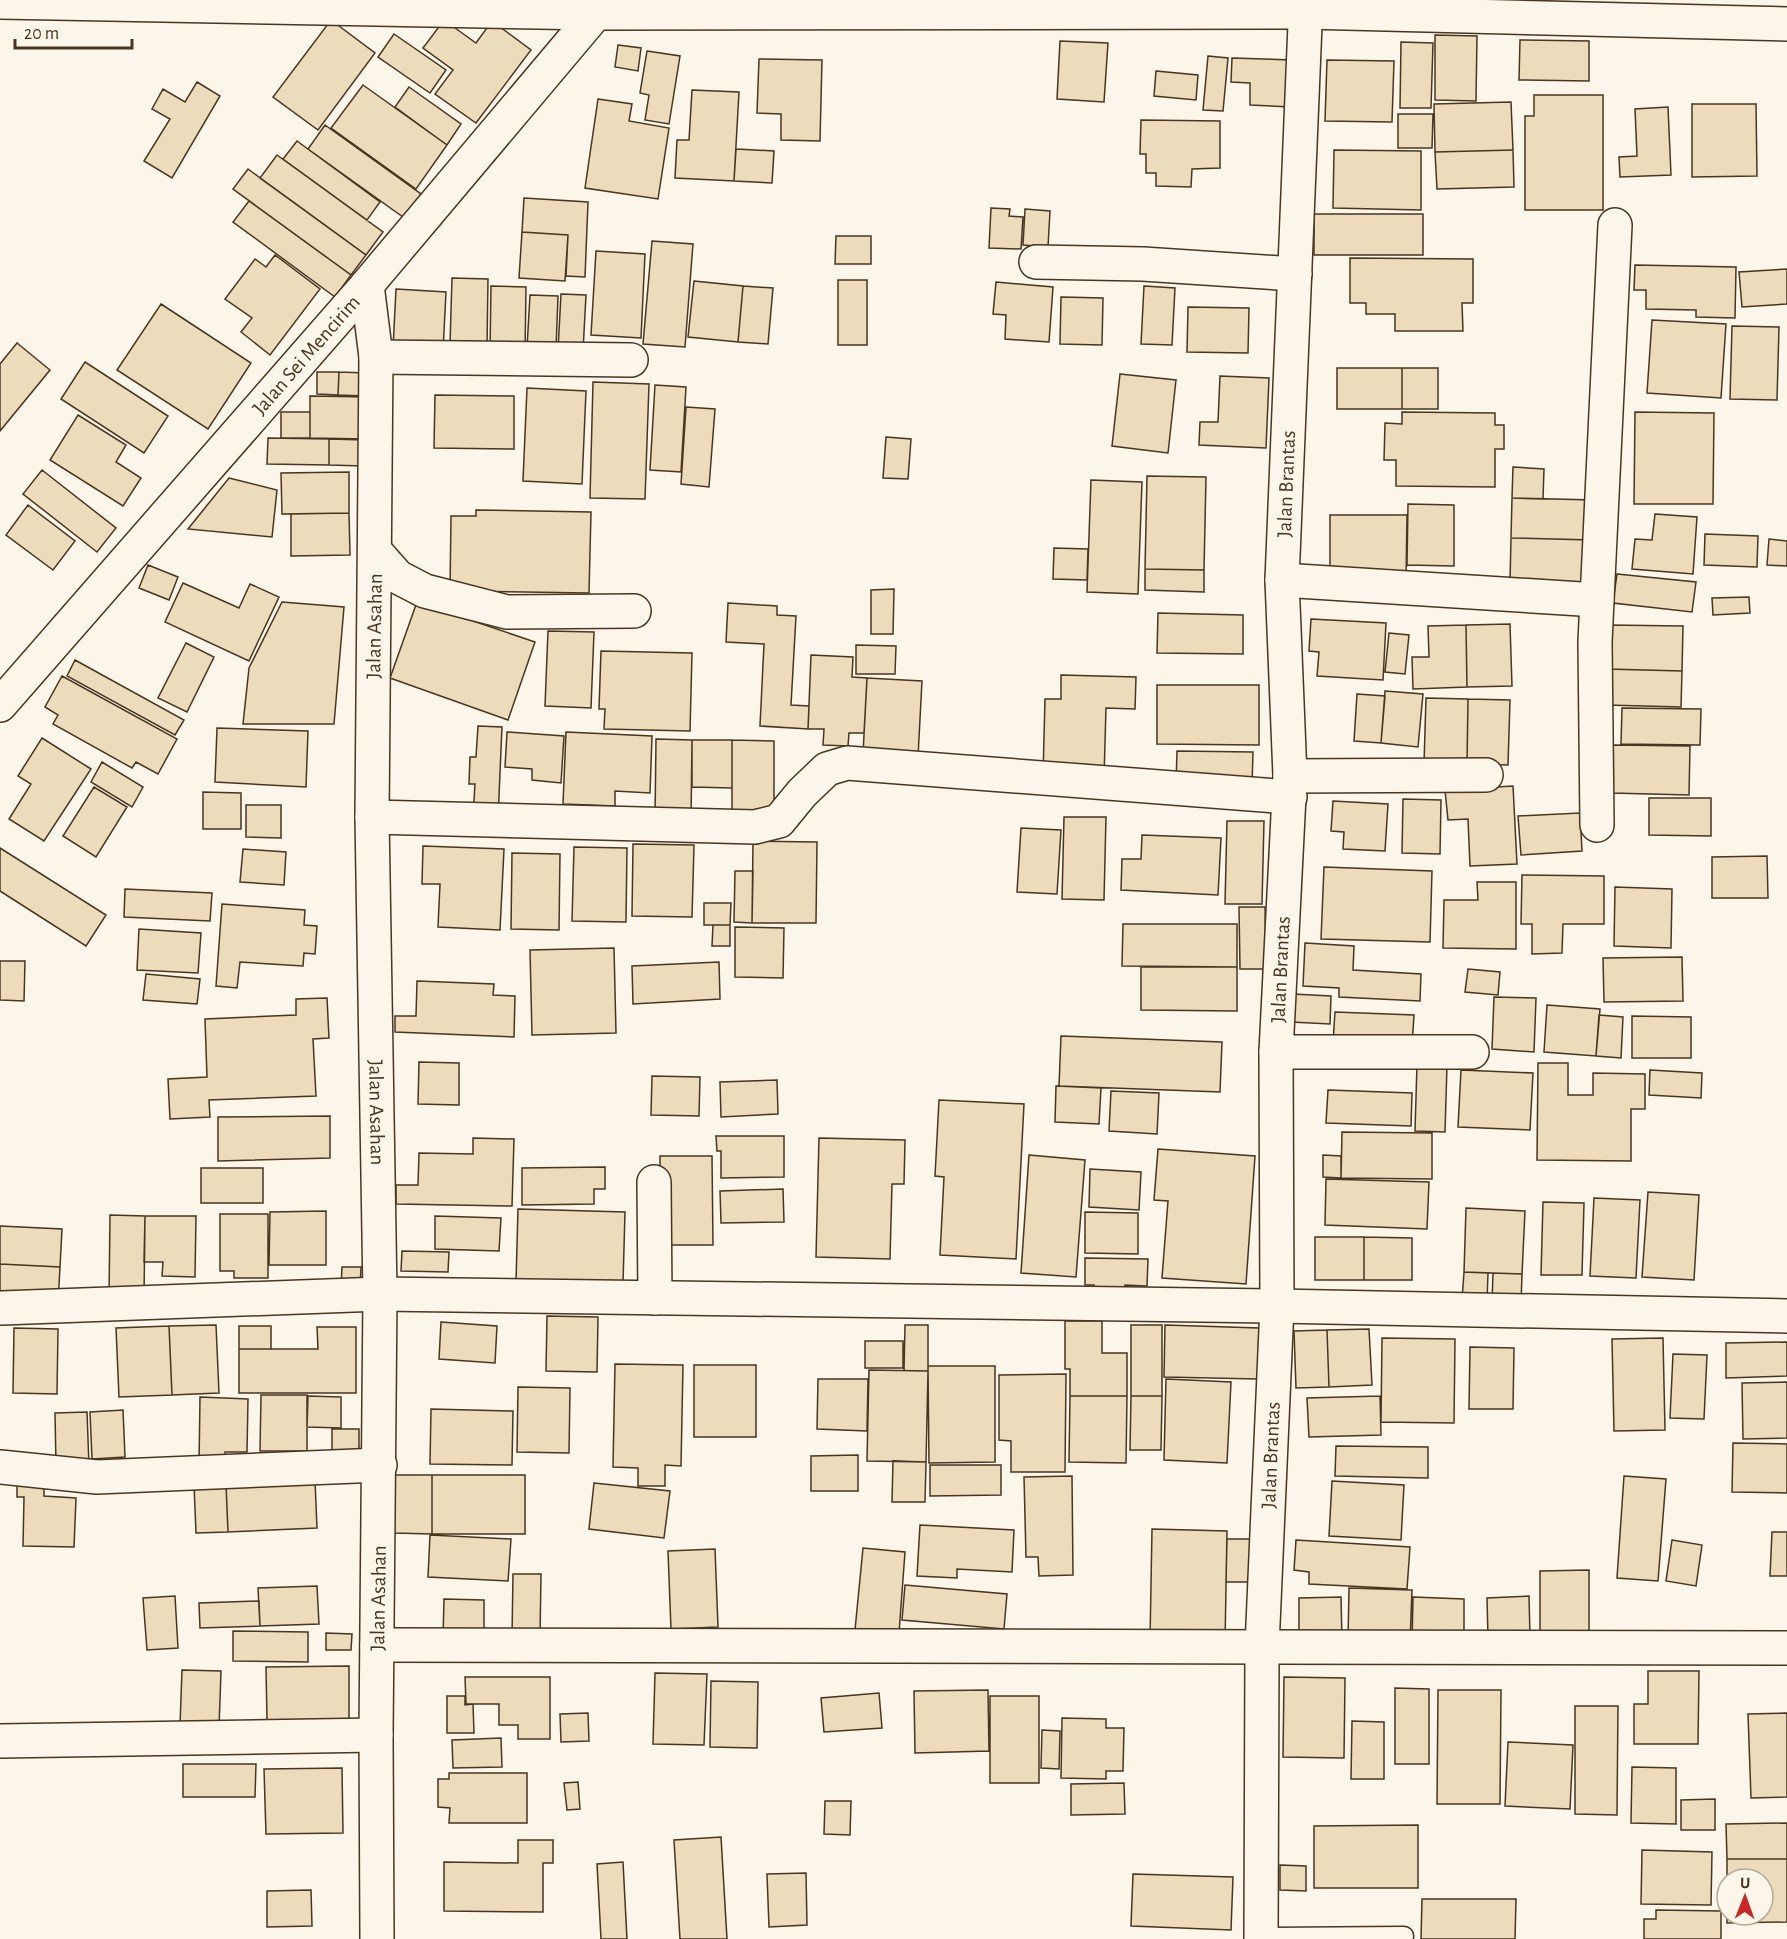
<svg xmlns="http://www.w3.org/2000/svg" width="1787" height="1939" font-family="'Alegreya Sans',sans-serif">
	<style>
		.building { fill: #ecdcbc; stroke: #4a3520; stroke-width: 1.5 }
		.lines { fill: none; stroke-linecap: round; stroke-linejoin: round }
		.service-casing { stroke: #4a3520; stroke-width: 21 }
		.minor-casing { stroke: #4a3520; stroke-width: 36 }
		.tertiary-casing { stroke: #4a3520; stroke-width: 36 }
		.service { stroke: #fbf6e9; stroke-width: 18 }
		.minor { stroke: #fbf6e9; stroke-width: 33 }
		.tertiary { stroke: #fbf6e9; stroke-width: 33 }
		.labels { text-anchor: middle; stroke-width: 4.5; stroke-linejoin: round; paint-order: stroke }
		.street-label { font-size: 21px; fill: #4a3520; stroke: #fbf6e9 }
	</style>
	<rect width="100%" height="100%" fill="#fbf6e9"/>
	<path class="building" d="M331 20 375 53 318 130 273 97Z
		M444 20 476 43 492 21 531 50 476 123 435 94 453 70 423 48Z
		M394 34 446 70 430 93 378 57Z
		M1435 35 1477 36 1476 101 1435 100Z
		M1520 40 1589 41V81L1519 80Z
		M1060 41 1108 43 1104 102 1057 99Z
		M1401 42 1433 43 1431 108H1400Z
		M618 45 641 48 638 71 615 67Z
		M647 51 680 56 669 124 645 120 649 95 640 93Z
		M1208 56 1228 58 1223 111 1203 110Z
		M1232 58 1292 60 1291 107 1250 105V83L1231 82Z
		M759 59 822 60 820 141 781 140V114L757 113Z
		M1327 60 1394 61 1392 122 1325 121Z
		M1156 71 1198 75 1196 100 1154 96Z
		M197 82 220 96 172 178 144 161 170 119 152 109 163 89 185 102Z
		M363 85 447 145 416 189 331 128Z
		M409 87 461 124 447 145 395 107Z
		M692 90 739 92 734 181 675 178 677 140H689Z
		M1534 95H1603V210H1525V116H1534Z
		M598 99 632 104 629 121 669 128 658 199 585 188Z
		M1511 102 1513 150 1435 152 1434 104Z
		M1692 104H1756L1757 176 1692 177Z
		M1668 107 1671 175 1620 177 1619 157 1637 156 1635 109Z
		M1398 114H1433L1432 148H1398Z
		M1141 120 1220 121V168L1192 169 1191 187 1156 186V173H1146V154H1140Z
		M325 125 421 194 403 217 308 149Z
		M297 141 380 202 367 220 283 159Z
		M736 149 774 151 772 183 734 181Z
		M1334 150 1421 151V210L1333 208Z
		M1513 150 1514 187 1437 189 1435 152Z
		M277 155 383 232 366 255 260 178Z
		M248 169 366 255 351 275 233 189Z
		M524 198 588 202 585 277 566 276 568 235 522 232Z
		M249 201 351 275 335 297 233 222Z
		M991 208 1010 209 1009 216 1023 217 1021 249 989 248Z
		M1025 209 1050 211 1048 247 1023 245Z
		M1314 214H1423V255H1314Z
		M522 232 568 235 565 281 519 278Z
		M836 236H871V264H835Z
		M652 241 693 244 685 347 643 344Z
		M596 251 645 254 641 338 591 335Z
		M275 255 320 289 270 355 241 332 252 318 225 299 255 259 266 267Z
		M1350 258 1473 259V303H1462L1463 331H1395V314H1366V303H1350Z
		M1635 265 1736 267 1735 318 1696 317V310L1646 309V290H1634Z
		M1787 269V304L1742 307 1739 272Z
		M452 278 488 279 487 346 450 345Z
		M838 280H867V345H838Z
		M694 281 743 286 738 342 688 337Z
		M996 282 1053 287 1049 342 1005 339 1006 315 993 314Z
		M491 286 526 287 525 354 490 353Z
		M743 286 773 288 768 344 738 342Z
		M1144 286 1175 288 1172 345 1141 344Z
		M396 289 446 292 443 351 393 349Z
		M561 294 586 295 583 351 558 350Z
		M530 295 558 296 556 349 527 348Z
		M1061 297 1103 298 1102 345 1060 344Z
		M161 304 251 363 208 429 117 370Z
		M1188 307 1249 308 1248 353 1187 352Z
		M1652 320 1726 324 1721 398 1647 393Z
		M1732 326 1779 327 1777 400 1730 399Z
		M17 343 50 370 0 431V364Z
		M85 362 168 416 144 453 61 399Z
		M1337 368H1402V409H1337Z
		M1402 368H1438V409H1402Z
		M317 372H339L338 395 317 394Z
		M339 372 366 373 365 396 338 395Z
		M1120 374 1176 380 1168 453 1112 446Z
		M1220 376 1269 378 1266 448 1199 445 1200 422H1218Z
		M593 382 649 384 645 499 590 498Z
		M655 385 686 387 681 472 650 470Z
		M527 388 586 391 582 484 523 481Z
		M435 395 514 396V449L434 448Z
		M310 396 367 397V439L310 438Z
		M686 407 715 409 709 487 681 484Z
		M281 412H310V438H281Z
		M1402 412 1495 413V425H1504V449H1495V487L1396 486V460H1384L1385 423 1402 424Z
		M1635 412 1714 413 1713 504H1634Z
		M78 415 126 445 116 462 141 478 123 506 50 460Z
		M886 437 911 439 908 479 883 478Z
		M268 438 329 439V465L267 464Z
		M329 439 365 440 364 466 329 465Z
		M1513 467 1544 469 1543 499 1512 498Z
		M42 470 116 528 97 552 23 494Z
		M349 472V513L282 514 281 473Z
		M1147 476 1206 477 1204 570 1145 569Z
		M229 478 277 490 272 537 188 529Z
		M1091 480 1142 482 1138 594 1087 592Z
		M1512 498 1594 500 1592 540 1511 538Z
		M1408 504 1454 505V566L1407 565Z
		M28 505 75 541 53 570 6 535Z
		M476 510 591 512 589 593 450 591 451 516H476Z
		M349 513 350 555 291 556V514Z
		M1655 514 1697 517 1693 574 1632 569 1635 539 1652 540Z
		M1330 515H1407L1406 580H1330Z
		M1705 534 1758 536 1757 567 1704 565Z
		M1511 538 1592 540 1591 585 1510 582Z
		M1769 539 1787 541V566L1767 565Z
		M1054 548 1088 549 1087 580 1053 579Z
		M148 565 178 577 169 600 139 588Z
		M1145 569 1204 570V592L1145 590Z
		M1617 574 1696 582 1692 612 1613 603Z
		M183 583 239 608 250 584 279 597 249 661 165 622Z
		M894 589 893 634H871V590Z
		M1749 597 1750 613 1713 615 1712 598Z
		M282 602 344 607 334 724H243L249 668Z
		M417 602 535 642 508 720 390 678Z
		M728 603 777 606V615L796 616 791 705 809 706 808 729 760 726 764 644 726 642Z
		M1158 613 1243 615V654L1157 653Z
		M1311 619 1386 623 1383 680 1317 676 1319 652 1309 651Z
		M1510 624 1512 686 1467 687 1466 625Z
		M1466 625 1467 687 1413 689 1412 657H1429L1428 626Z
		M1607 625 1683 626 1682 671 1606 669Z
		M548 631 594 632 591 708 545 706Z
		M1389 633 1409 635 1405 674 1385 672Z
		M186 643 214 657 187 712 158 698Z
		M856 645 896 646 895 674H856Z
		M601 651 692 653 690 731 604 729 605 709H599Z
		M811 655 853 657 852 677 867 678 864 733H849L848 746 823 745 824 729H808Z
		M75 660 184 720 175 735 67 676Z
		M1606 669 1682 671 1681 707 1606 705Z
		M1061 675 1136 677 1135 709 1106 708 1104 778 1043 776 1045 699H1061Z
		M62 676 177 739 158 774 136 762 132 768 53 724 58 715 45 707Z
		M867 678 922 681 918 757 863 754Z
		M1157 685H1259V745L1157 744Z
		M1385 691 1423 694 1418 747 1381 743Z
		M1357 694 1385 696 1381 743 1354 741Z
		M1426 698 1468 699 1467 764H1424Z
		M1468 699 1510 700 1508 765 1467 764Z
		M1622 708 1701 709 1700 745 1621 744Z
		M478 726 502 727 498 819 473 817 475 784H469L470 757H476Z
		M217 728 308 731 306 787 215 782Z
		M507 732 564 736 561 783 532 780V769L505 767Z
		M566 732 652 736 650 793 615 791V806L563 804Z
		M42 738 91 769 44 841 9 819 31 784 18 776Z
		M656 739 692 740 691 820H655Z
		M692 740H732V788L692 787Z
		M732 740 774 741V820H732Z
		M1613 745 1690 746 1689 795 1611 793Z
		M1177 751 1253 752 1252 786 1176 785Z
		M102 762 143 787 132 807 91 782Z
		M1513 786 1517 864 1470 866 1468 819 1448 820 1445 790Z
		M94 787 127 807 96 857 63 836Z
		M203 792 241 793V829H203Z
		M1649 798H1711V836L1649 835Z
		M1403 799 1441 800 1440 854 1402 853Z
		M1333 801 1388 804 1385 851 1343 849 1344 832 1331 831Z
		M246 805H281V838L246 837Z
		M1580 813 1582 851 1521 855 1518 816Z
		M1064 817H1106L1104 900 1062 899Z
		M1227 821H1264L1262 904H1225Z
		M1021 828 1061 830 1057 894 1017 892Z
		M1142 835 1221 838 1218 895 1121 890 1122 859H1141Z
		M753 841 817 842 816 923H752Z
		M633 844 694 845 692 917 632 916Z
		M423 846 504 849 500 930 438 927 440 884H422Z
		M574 847 627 848 626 922 572 921Z
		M0 848 106 915 86 946 0 891Z
		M243 849 286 852 284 885 240 882Z
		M512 853 560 854 559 930 511 929Z
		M1767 856 1768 898H1712V857Z
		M1324 867 1432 871 1430 942 1321 939Z
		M735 871H753L752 923 734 922Z
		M1522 875 1604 876V924H1563L1562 953 1532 954V924H1521Z
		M1477 882H1516V949L1443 948 1444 900H1478Z
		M1615 887 1672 889 1671 948 1614 946Z
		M125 889 212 893 210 921 124 917Z
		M704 903H731L730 925H704Z
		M222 904 305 910 304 925 317 926 315 954 304 953 303 966 240 962 237 988 216 986Z
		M1239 907H1265L1266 969H1240Z
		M1123 924H1237V967L1122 966Z
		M713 925H730V946H712Z
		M735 927 784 928 783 978 735 977Z
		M139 929 201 933 198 973 137 970Z
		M1305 943 1354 946 1353 970 1421 974 1420 1001 1339 997V988L1303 986Z
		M614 948 616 1033 532 1035 530 950Z
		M1682 957 1683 1001 1604 1002 1603 958Z
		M0 961H25L24 1001 0 1000Z
		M719 962 720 999 633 1004 632 966Z
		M1141 967H1237V1011L1141 1010Z
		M1468 969 1500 972 1498 995 1465 992Z
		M146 974 200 979 197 1004 143 1000Z
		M417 981 494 984 493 995 515 996 514 1037 395 1032V1016H416Z
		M1292 994 1331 996 1330 1024 1291 1022Z
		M1494 997 1536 998 1534 1052 1492 1049Z
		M327 998 329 1038 313 1039 316 1096 209 1100 210 1117 170 1119 168 1079 207 1077 205 1019 296 1015V999Z
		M1547 1005 1600 1009 1596 1056 1544 1052Z
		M1335 1012 1414 1015 1412 1046 1333 1042Z
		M1599 1015 1623 1017 1621 1058 1596 1056Z
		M1632 1016 1691 1017V1058H1632Z
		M1061 1036 1222 1042 1220 1092 1059 1086Z
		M419 1062 459 1063V1105L418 1104Z
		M1538 1063H1568V1095H1593V1073L1645 1074V1109H1631V1161L1537 1160Z
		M1417 1064 1447 1065 1445 1132 1415 1131Z
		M1461 1070 1533 1073 1530 1130 1458 1127Z
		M1650 1070 1702 1073 1701 1098 1649 1095Z
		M652 1076 700 1077 699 1116 651 1115Z
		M777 1080 778 1114 721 1117 720 1082Z
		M1056 1086 1101 1088 1099 1124 1055 1122Z
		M1328 1090 1412 1093 1411 1126 1326 1123Z
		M1111 1091 1159 1093 1157 1134 1109 1131Z
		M939 1100 1024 1104 1016 1259 940 1255 944 1177 935 1176Z
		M330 1116V1158L218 1161V1117Z
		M1342 1132 1432 1133V1179L1341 1178Z
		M716 1136H784V1177L721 1178V1151H717Z
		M473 1138 514 1139 512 1206 396 1204V1185H418L419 1153 473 1154Z
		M819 1138 905 1140 904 1184H892L890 1259 816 1257Z
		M1158 1149 1255 1156 1246 1284 1162 1278 1168 1201 1154 1200Z
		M1029 1155 1085 1160 1076 1277 1021 1273Z
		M1323 1155 1341 1156V1178L1323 1177Z
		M660 1156H712L713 1245H661Z
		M605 1167V1189H594V1204L522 1205V1168Z
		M201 1168H263V1203H201Z
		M1090 1169 1141 1172 1139 1210 1089 1207Z
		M1326 1179 1429 1182 1427 1229 1325 1225Z
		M783 1189 784 1222 721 1223 720 1191Z
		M1648 1192 1699 1195 1694 1280 1642 1277Z
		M1594 1198 1640 1200 1636 1278 1590 1276Z
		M1543 1202 1584 1203 1582 1275H1541Z
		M1466 1208 1525 1211 1522 1274 1464 1272Z
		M518 1209 625 1212 623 1284 516 1282Z
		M326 1211V1265H269L270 1212Z
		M1085 1212 1138 1213V1254L1085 1253Z
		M220 1214H268V1278H234V1271H220Z
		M110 1215 145 1216 144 1298H109Z
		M145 1216H196L195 1277 162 1276 163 1262H144Z
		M435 1216 501 1218 499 1251 435 1249Z
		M0 1226 62 1229 60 1267 0 1264Z
		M1315 1237H1364V1280H1315Z
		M1364 1237 1412 1238V1280H1364Z
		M402 1251 449 1252 448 1272 401 1271Z
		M1085 1258 1148 1259 1147 1286 1125 1285V1294H1094V1285H1085Z
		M0 1264 60 1267 58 1303 0 1300Z
		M342 1267H361L360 1289 341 1288Z
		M1464 1272 1488 1273 1487 1301 1462 1300Z
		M1493 1273 1522 1274 1521 1304 1492 1303Z
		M547 1316 598 1317 597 1372 546 1371Z
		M1065 1321H1102V1353H1127V1396H1070V1369H1065Z
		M441 1322 497 1326 495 1363 439 1359Z
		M216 1325 219 1393 172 1395 169 1326Z
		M905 1325H928V1371H904Z
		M1131 1325H1162V1396H1131Z
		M1165 1325 1259 1328 1258 1379 1164 1377Z
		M169 1326 172 1395 119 1397 116 1328Z
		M239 1326H271V1349H239Z
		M317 1327H356V1393H239V1349H318Z
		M14 1328 58 1329 57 1394 13 1393Z
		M1369 1329 1372 1385 1329 1387 1327 1330Z
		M1327 1330 1329 1387 1296 1388 1294 1331Z
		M1382 1338 1455 1339 1454 1423 1381 1422Z
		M1663 1338 1665 1430 1614 1431 1612 1339Z
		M865 1341H903V1368H865Z
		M1787 1342V1376L1726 1378V1343Z
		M1470 1347 1514 1348 1513 1409H1469Z
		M1673 1354 1707 1355 1704 1419 1670 1418Z
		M615 1364 683 1365 681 1466 665 1465V1486H638V1468L613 1467Z
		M694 1365H756V1437H694Z
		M928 1366H995V1462L929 1463Z
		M869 1370 928 1371 926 1462 867 1461Z
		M1066 1374 1065 1472H1011V1441L999 1440V1375Z
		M818 1379H868L867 1431 817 1429Z
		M1166 1379 1231 1382 1227 1463 1164 1460Z
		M1787 1382V1438L1743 1439 1742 1383Z
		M518 1387 570 1388 569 1453 517 1452Z
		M261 1395H307V1451H260Z
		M308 1396 341 1397V1428L307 1427Z
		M1070 1396H1127L1126 1463 1069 1462Z
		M1131 1396H1162L1161 1450H1130Z
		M1380 1396 1381 1435 1309 1437 1307 1398Z
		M200 1397 248 1399 247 1452H225V1466H199Z
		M431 1409 513 1411 512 1465 430 1464Z
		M123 1410 125 1457 92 1459 90 1412Z
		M87 1412 89 1466H56L55 1413Z
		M332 1429H359V1458H332Z
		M1733 1443 1787 1444V1493L1732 1492Z
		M1336 1446 1428 1447V1478L1335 1476Z
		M858 1455V1491H811V1456Z
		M893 1461 926 1462 925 1502H892Z
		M930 1465H1001V1495L930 1496Z
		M393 1475H432V1534L393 1533Z
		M432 1475H525V1534H432Z
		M1072 1476 1073 1575 1039 1576 1038 1557H1026L1024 1477Z
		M1624 1476 1666 1479 1658 1581 1617 1578Z
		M315 1480 317 1528 228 1532 226 1484Z
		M17 1481 44 1482V1496L76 1498 74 1547 23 1546 24 1497H17Z
		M1332 1481 1404 1485 1401 1540 1329 1536Z
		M594 1483 670 1491 664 1538 589 1529Z
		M226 1484 228 1532 196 1533 194 1485Z
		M920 1525 1014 1530 1012 1572 957 1569V1578L917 1576Z
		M1152 1529 1227 1531 1225 1643 1150 1641Z
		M1772 1532H1787V1576H1770Z
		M430 1535 511 1539 508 1581 428 1577Z
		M1227 1539H1253L1252 1582H1226Z
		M1296 1540 1410 1547 1407 1589 1309 1584V1572L1294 1570Z
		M1672 1540 1702 1545 1696 1586 1666 1581Z
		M863 1548 905 1552 899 1633 855 1630Z
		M715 1549 718 1627 671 1629 668 1551Z
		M1589 1570V1642H1540V1571Z
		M513 1574H541L540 1637H512Z
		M905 1585 1007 1594 1004 1629 902 1620Z
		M317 1586 319 1624 260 1626 258 1588Z
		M1349 1588 1412 1590 1410 1643 1348 1641Z
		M175 1596 178 1648 147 1650 143 1598Z
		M1529 1596 1530 1637 1488 1638 1487 1598Z
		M1341 1597 1342 1641H1299V1598Z
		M1413 1597 1464 1599V1644L1412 1643Z
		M444 1599 484 1600V1640L443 1639Z
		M259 1601 260 1626 200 1628 199 1603Z
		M233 1631 308 1632V1662L233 1661Z
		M326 1633 352 1634 351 1650H326Z
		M349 1666V1721H267L266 1667Z
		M182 1670 221 1671 219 1728 180 1726Z
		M1648 1671H1699L1698 1744H1634V1704H1648Z
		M655 1673 707 1674 704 1745 653 1744Z
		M465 1677H550V1739H518V1725H499V1704H466Z
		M1284 1677 1345 1678 1344 1758 1283 1757Z
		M711 1681 758 1682 757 1748 710 1747Z
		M1395 1688 1429 1689V1764H1395Z
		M988 1690 989 1751 915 1753 914 1691Z
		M1438 1690H1501L1500 1804H1437Z
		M879 1693 882 1728 824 1732 821 1698Z
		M447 1696H465V1705L473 1704 474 1733H447Z
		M990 1696H1039V1783H990Z
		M1575 1706H1618L1617 1815 1575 1814Z
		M588 1713 589 1741 561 1742 560 1714Z
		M1787 1713V1797L1751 1798 1748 1714Z
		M1062 1718 1106 1719V1728H1124L1123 1771H1106V1779L1061 1778Z
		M1352 1721 1384 1722V1779H1351Z
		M1042 1730 1060 1731 1059 1769 1041 1768Z
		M501 1738 502 1767 453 1768 452 1740Z
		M1508 1742 1573 1745 1570 1809 1505 1806Z
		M183 1764H256L255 1797H183Z
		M1632 1767 1676 1768V1824L1631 1823Z
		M342 1768 343 1833 266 1834 264 1769Z
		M449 1773H527V1823H449L450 1808 438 1807V1779H449Z
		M578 1782 580 1809 567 1810 564 1783Z
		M1124 1783 1125 1814 1071 1815V1784Z
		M1715 1799V1830H1681V1800Z
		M825 1801H851L850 1835 824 1834Z
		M1787 1823V1859H1727L1726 1824Z
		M1418 1825V1888H1314V1826Z
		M721 1837 727 1939H680L674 1840Z
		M518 1840H553V1863H543V1912L444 1911V1862L518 1863Z
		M1642 1850 1712 1852 1711 1905 1641 1904Z
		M1727 1859H1787V1922L1727 1923V1915H1763V1879H1727V1897Z
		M623 1862 627 1939H601L597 1864Z
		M1280 1865 1306 1866V1891L1280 1890Z
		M806 1873 807 1925 769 1927 767 1874Z
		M1133 1874 1233 1877 1231 1930 1131 1926Z
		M311 1890 312 1926 267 1927V1891Z
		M1422 1899H1516L1515 1939H1421Z
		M1656 1910 1721 1911V1939H1644V1919H1656Z"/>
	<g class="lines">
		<defs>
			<path id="service" d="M1261 1937 1404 1936"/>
			<g id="minor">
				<path d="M595 13 1306 12 1787 24"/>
				<path d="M1036 262 1143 264 1295 274"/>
				<path id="s1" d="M367 285 376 357 372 817 380 1294 376 1735 377 1939"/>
				<path d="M376 357 631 360"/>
				<path d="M375 551 398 577 425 591 507 612 634 611"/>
				<path d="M1282 580 1597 600 1615 225"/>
				<path d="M1290 776 1486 775"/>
				<path d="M372 817 755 827 779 821 802 793 827 769 847 763 1290 797"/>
				<path d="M1597 825 1595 642 1597 600"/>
				<path d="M1276 1052H1472"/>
				<path d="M654 1182 655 1298"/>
				<path d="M2 1308 380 1294 1277 1306 1787 1316"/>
				<path d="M0 1467 97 1477 380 1465"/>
				<path d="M377 1645 1787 1648"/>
				<path d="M0 1741 376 1735"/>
				<path id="s2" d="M1261 1939 1262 1647 1277 1306 1276 1052 1290 776 1282 580 1306 0"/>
			</g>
			<g id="tertiary">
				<path d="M0 2 595 13"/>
				<path id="s3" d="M0 705 367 285 607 0"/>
			</g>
		</defs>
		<use href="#service" class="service-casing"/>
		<use href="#minor" class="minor-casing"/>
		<use href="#tertiary" class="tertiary-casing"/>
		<use href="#service" class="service"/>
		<use href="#minor" class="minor"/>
		<use href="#tertiary" class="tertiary"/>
	</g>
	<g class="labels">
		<g class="street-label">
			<text dy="7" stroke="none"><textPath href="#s3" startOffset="465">Jalan Sei Mencirim</textPath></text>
			<text dy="7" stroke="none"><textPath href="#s2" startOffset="1456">Jalan Brantas</textPath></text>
			<text transform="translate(374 626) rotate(-89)" y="7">Jalan Asahan</text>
			<text dy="7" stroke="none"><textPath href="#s2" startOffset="970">Jalan Brantas</textPath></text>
			<text dy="7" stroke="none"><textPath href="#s1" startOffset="828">Jalan Asahan</textPath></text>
			<text dy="7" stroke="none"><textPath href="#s2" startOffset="484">Jalan Brantas</textPath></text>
			<text transform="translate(378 1598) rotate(-89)" y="7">Jalan Asahan</text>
		</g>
	</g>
	<g transform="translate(1745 1897) rotate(1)"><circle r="28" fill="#fbf6e9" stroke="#b4a999" stroke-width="1.5"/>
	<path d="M0-4.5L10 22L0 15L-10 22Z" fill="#c62828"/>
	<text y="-9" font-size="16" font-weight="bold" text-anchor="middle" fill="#4a3520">U</text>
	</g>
	<path d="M15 39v9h117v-9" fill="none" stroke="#4a3520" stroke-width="3"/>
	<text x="24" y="39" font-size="18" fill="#4a3520" stroke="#fbf6e9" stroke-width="4.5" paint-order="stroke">20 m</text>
</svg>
